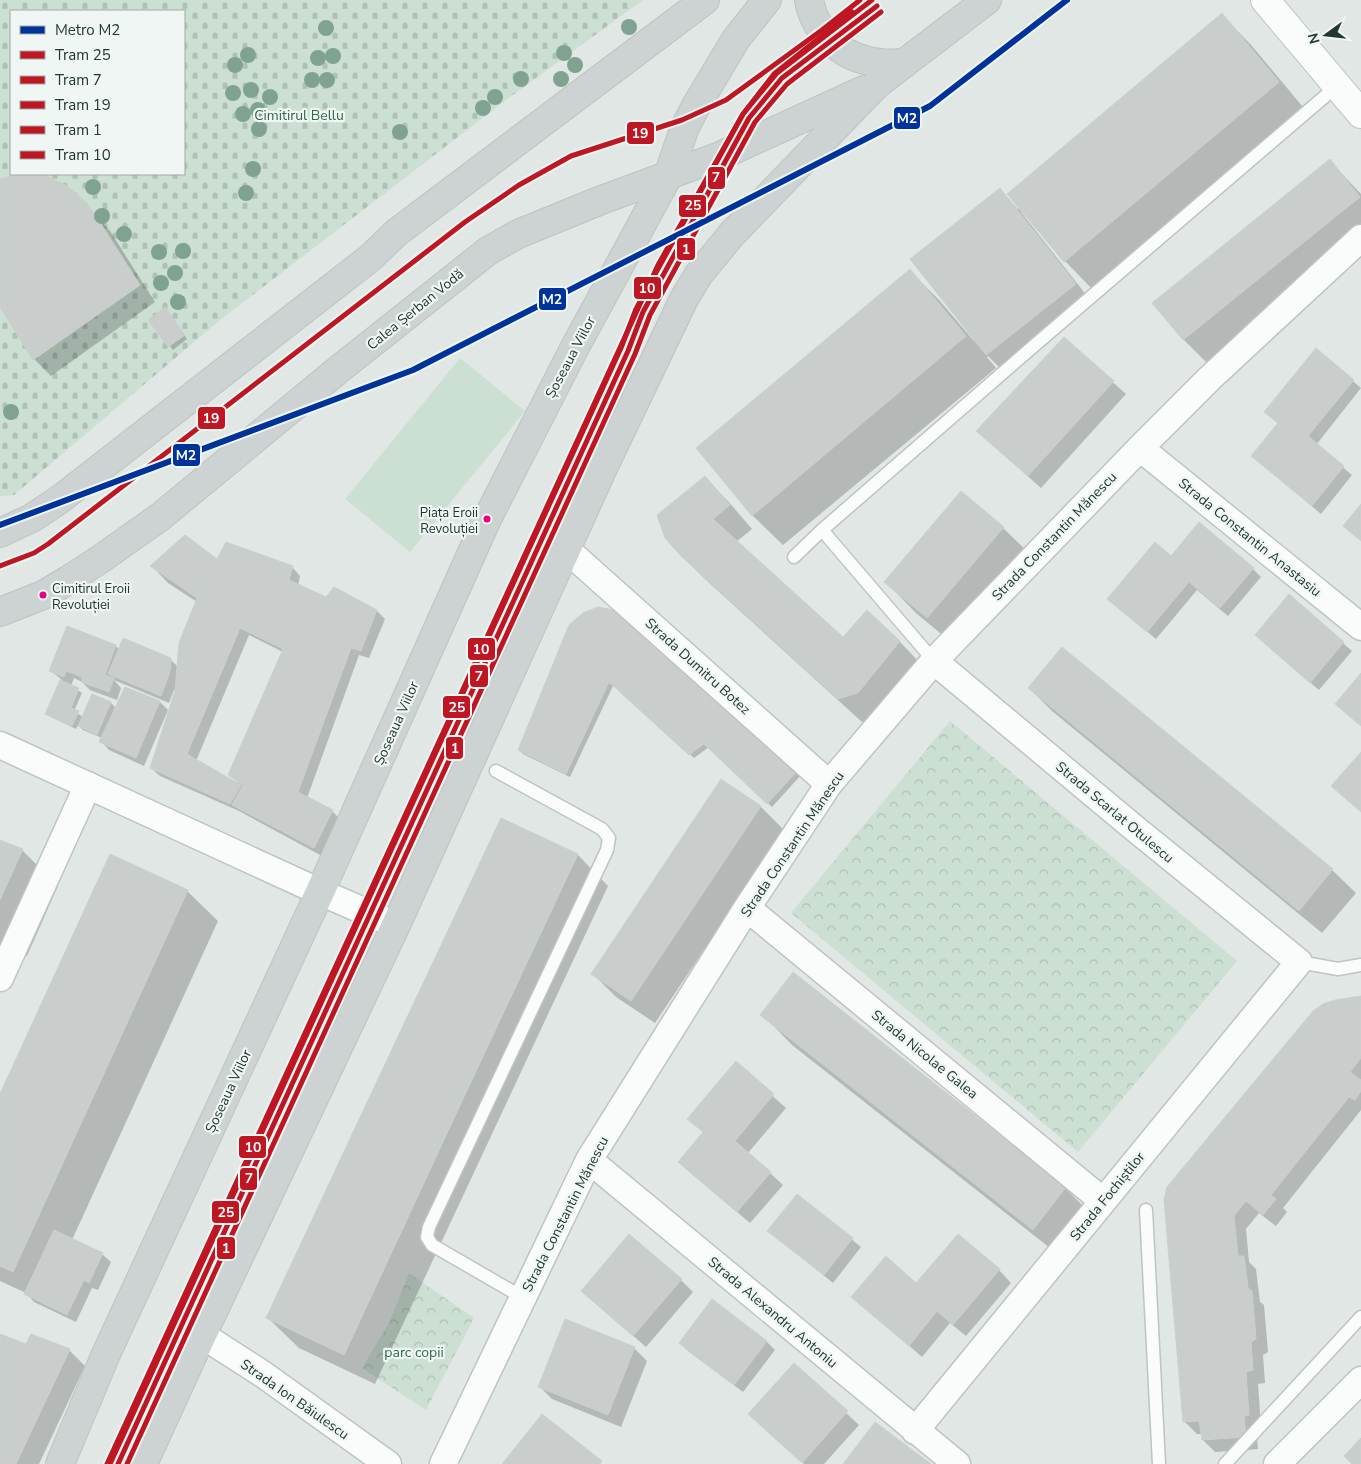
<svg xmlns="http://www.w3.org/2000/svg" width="1361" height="1464" font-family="'Nunito Sans',sans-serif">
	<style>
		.grass { fill: #ccdfd3 }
		.forest { fill: url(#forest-crowns) }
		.cemetery { fill: url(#cemetery-stones); fill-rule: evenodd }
		.shadow { fill: #0003; fill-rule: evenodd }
		.building { fill: #c9cecc; stroke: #cad0ce }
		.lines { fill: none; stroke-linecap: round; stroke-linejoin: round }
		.service-casing { stroke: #bec4c2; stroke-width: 15 }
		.minor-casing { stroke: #bec4c2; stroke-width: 29 }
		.secondary-casing { stroke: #bec5c3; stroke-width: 30 }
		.primary-casing { stroke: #bcc3c1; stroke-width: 30 }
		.service { stroke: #fafbfb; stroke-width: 12 }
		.minor { stroke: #fafbfb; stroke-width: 26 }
		.secondary { stroke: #fafbfb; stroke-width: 28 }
		.primary { stroke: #cdd3d2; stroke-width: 28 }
		.tram-1-casing { stroke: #eff6f3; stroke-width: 9 }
		.tram-2-casing { stroke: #eff6f3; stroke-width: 9 }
		.tram-3-casing { stroke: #eff6f3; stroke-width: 9 }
		.tram-4-casing { stroke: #eff6f3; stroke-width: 9 }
		.tram-5-casing { stroke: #eff6f3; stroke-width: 9 }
		.tram-1 { stroke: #be1622; stroke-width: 5 }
		.tram-2 { stroke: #be1622; stroke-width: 5 }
		.tram-3 { stroke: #be1622; stroke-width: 5 }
		.tram-4 { stroke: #be1622; stroke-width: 5 }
		.tram-5 { stroke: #be1622; stroke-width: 5 }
		.metro-1-casing { stroke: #eff6f3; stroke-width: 10 }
		.metro-1 { stroke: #039; stroke-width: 6 }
		.tree { fill: #80a391 }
		.bus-dot { fill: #e5007d; stroke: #eff6f3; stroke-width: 2 }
		.labels { text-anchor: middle; stroke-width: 4.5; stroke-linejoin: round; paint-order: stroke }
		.bus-label { font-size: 13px; fill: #223834; stroke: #eff6f3; text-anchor: end }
		.park-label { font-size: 14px; fill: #306b4c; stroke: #eff6f3 }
		.street-label { font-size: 14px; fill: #223834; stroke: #eff6f3 }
		.line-badge { stroke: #eff6f3; stroke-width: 2 }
		.badge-label { font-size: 14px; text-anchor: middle; font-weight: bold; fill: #fff }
	</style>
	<defs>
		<pattern id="forest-crowns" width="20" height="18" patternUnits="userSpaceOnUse" patternTransform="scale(1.25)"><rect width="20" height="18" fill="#ccdfd3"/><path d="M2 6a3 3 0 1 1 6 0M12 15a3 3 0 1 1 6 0" fill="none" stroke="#afc0b6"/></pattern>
		<pattern id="cemetery-stones" width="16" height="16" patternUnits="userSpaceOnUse" patternTransform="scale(1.25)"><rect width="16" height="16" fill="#ccdfd3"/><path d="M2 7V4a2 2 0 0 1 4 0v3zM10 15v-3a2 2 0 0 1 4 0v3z" fill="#afc0b6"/></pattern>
	</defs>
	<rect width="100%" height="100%" fill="#e1e7e5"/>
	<path class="grass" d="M460 358 525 411 410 552 345 499Z"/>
	<path class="forest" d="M950 721 1237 961 1078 1152 791 913Z
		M409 1273 474 1318 426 1410 362 1368 390 1321Z"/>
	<path class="cemetery" d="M0 0H643L510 97 219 321 14 495 0 496ZM11 11H184V174H11Z"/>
	<path class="shadow" d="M1222 15 1252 46 1308 113 1095 292 1065 261 1023 211 1021 212 1091 301 1003 371 988 356 987 357 996 368 783 545 752 515 910 271 940 301 974 341 975 340 1000 190 1018 209Z
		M1329 160 1361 194V238L1207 363 1184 340 1154 303Z
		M0 181 81 200 110 231 155 302 51 376 34 359 0 302Z
		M168 313 187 339 173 350 150 320Z
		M1064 339 1126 394 1041 488 977 431Z
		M1316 350 1361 388 1316 445 1352 475 1321 514 1253 456 1279 424 1274 420Z
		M705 478 728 501 752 529 736 542 843 639 899 641 922 665 882 716 862 722 705 579 681 555Z
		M1003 528 1034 558 958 648 916 613 886 582Z
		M185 536 217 561 292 567 300 576 298 586 327 599 334 589 377 611 385 619 369 658 359 655 307 798 332 811 340 819 322 856 239 811 160 776 151 768 176 691 174 690 169 703 114 680 121 688 117 700 90 690 82 682 74 678 71 686 82 693 74 711 83 717 93 695 111 703 115 707 112 714 114 715 126 689 160 702 168 710 144 766 109 750 101 741 102 738 83 730 78 725 76 729 51 717 47 713 62 680 51 671 68 627 116 646 119 650 170 659 178 667 197 602 168 583 152 566ZM249 635 283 652 230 774 241 786 196 761Z
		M1171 557 1253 569 1261 577 1228 616 1197 590 1156 639 1117 607Z
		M1289 596 1352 651 1319 690 1264 643Z
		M570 626 802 774 772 807 709 747 694 758 614 684 570 777 523 754 519 750Z
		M1062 648 1332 870 1356 893 1322 933 1052 711 1029 688Z
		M722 781 761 807 784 830 655 1023 616 997 593 974Z
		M501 819 578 855 608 886 375 1384 299 1348 268 1318Z
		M0 841 22 850 58 886 27 956 0 944Z
		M187 891 218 921 72 1240 102 1254 111 1262 98 1290 92 1288 76 1322 34 1302 26 1293 0 1281V1097Z
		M793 974 1065 1188 1096 1219 1064 1259 792 1045 762 1014Z
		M1361 997V1110L1283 1208 1287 1212 1276 1226 1259 1213 1246 1229 1249 1262 1256 1269 1260 1302 1264 1305 1268 1352 1263 1355 1265 1383 1258 1384 1261 1427 1256 1428 1258 1449 1215 1452 1203 1440 1202 1434H1197L1184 1421 1165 1200Z
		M736 1063 786 1108 748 1153 783 1185 750 1223 692 1174 704 1133 689 1119Z
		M797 1195 861 1247 833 1283 769 1231Z
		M999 1270 1011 1283 966 1336 950 1323 922 1357 853 1297Z
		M681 1280 693 1292 646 1347 582 1291Z
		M713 1300 767 1342 775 1350 743 1392 688 1351 680 1343Z
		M0 1335 27 1346 69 1350 85 1366 39 1464H0Z
		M634 1348 647 1361 621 1427 552 1399 539 1386Z
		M794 1365 859 1425 824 1464H804L762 1426Z"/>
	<path class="building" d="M1222 13 1279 82 1064 262 1007 194Z
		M1330 159 1360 197 1183 340 1152 303Z
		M20 174 45 175 67 186 82 199 94 213 140 285 33 360 0 307V179Z
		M1000 188 1076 284 986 355 910 259Z
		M910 269 966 336 752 516 696 448Z
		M165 307 185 335 168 347 148 320Z
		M1064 337 1114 381 1028 476 976 431Z
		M1316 348 1354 380 1308 436 1344 466 1312 506 1251 456 1278 423 1264 412Z
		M1075 402a8 8 0 1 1 16 0a8 8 0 1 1-16 0Z
		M705 476 730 505 713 519 843 637 867 610 900 641 858 693 838 699 681 556 665 538 657 515Z
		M961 491 1004 527 927 618 884 582Z
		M1361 504V541L1343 526Z
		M1199 522 1254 568 1220 608 1189 582 1147 632 1107 599 1155 542 1171 556Z
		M185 535 217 559 197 598 150 566Z
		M226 542 293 566 289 580 326 597 334 587 377 610 361 651 351 648 298 792 333 810 314 848 232 805 243 785 228 775 283 649 240 628 187 754 241 785 230 804 150 768 175 691 179 643 197 598Z
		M1289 594 1344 642 1310 683 1255 635Z
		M598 607 614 610 799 769 767 804 704 744 689 755 609 682 566 774 518 750 569 625 583 613Z
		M67 626 116 645 105 675 114 678 109 692 81 682 82 677 66 671 64 677 49 671Z
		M123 638 171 658 170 672 161 696 108 674Z
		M1062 647 1333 869 1299 911 1028 688Z
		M1361 673V726L1335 704Z
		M60 680 79 688 71 708 79 711 72 726 45 714Z
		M125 687 160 701 136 758 99 742Z
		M92 694 111 702 97 735 78 726Z
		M1361 752V812L1331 786Z
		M721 779 761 806 631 1001 591 974Z
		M501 818 578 854 462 1101 386 1062Z
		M0 840 23 849 0 900Z
		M110 854 188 890 13 1272 0 1266V1094Z
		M793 972 1066 1187 1033 1230 760 1015Z
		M1361 996V1058L1350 1072 1361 1080V1091L1355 1100 1349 1097 1271 1195 1276 1199 1263 1215 1246 1201 1234 1216 1238 1256H1244L1248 1288 1252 1291 1256 1339 1251 1342 1253 1370 1246 1372 1249 1415 1244 1416 1246 1437 1202 1440 1199 1421 1183 1422 1164 1200 1167 1187 1313 1011 1323 1004 1335 1000Z
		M736 1061 774 1094 735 1141 771 1172 737 1212 678 1162 703 1132 687 1119Z
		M386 1062 462 1101 344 1355 266 1318Z
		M797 1194 853 1238 824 1275 767 1231Z
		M54 1230 103 1253 89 1283 84 1280 67 1315 24 1294Z
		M629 1234 682 1279 633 1336 581 1291Z
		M958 1234 1000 1269 953 1325 937 1311 909 1346 851 1297 886 1256 916 1283Z
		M712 1299 767 1341 734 1385 679 1343Z
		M565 1319 635 1347 608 1415 538 1387Z
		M0 1334 26 1344 31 1334 70 1349 16 1464H0Z
		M794 1363 848 1411 802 1463 748 1414Z
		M542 1414 602 1461 600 1464H502Z
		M875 1422 931 1464H843Z
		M1361 1438V1464H1352L1344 1456Z"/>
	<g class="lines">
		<defs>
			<path id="service" d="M794 557 822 530
				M934 661 822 530 1036 344 1337 86
				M496 771 602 829 609 838 607 850 429 1227 427 1237 432 1245 522 1297
				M1299 962 1338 969 1361 965
				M1146 1210 1159 1464
				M1225 1464 1361 1317"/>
			<path id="minor" d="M1140 448 1361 627
				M566 549 829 784
				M0 745 320 892 396 925
				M747 908 1103 1201
				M0 978 88 785
				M589 1160 957 1464
				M202 1335 264 1375 388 1464
				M915 1431 1299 962 1133 827 934 661
				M443 1464 589 1160 747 908 829 784 934 661 1140 448 1210 378 1361 238
				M1277 1464 1361 1380"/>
			<path id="secondary" d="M1265 0 1361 114"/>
			<path id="primary" d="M809 0C814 29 837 53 865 60 878 64 891 64 905 63
				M0 533 32 518 59 500 370 258 396 233 705 0
				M0 612 43 595 70 579 102 558 160 517 338 370 488 251 518 234 599 201 720 156 864 90
				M60 1464 106 1354 320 892 487 519 575 347 668 176 685 127 696 106 736 39 767 0
				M143 1464 202 1335 396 925 603 468 684 299 699 274 732 234 877 84 987 0"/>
		</defs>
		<use href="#service" class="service-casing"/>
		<use href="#minor" class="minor-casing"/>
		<use href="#secondary" class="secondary-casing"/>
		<use href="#primary" class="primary-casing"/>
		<use href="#service" class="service"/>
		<use href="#minor" class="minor"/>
		<use href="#secondary" class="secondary"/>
		<use href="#primary" class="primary"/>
		<defs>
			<path id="tram-1" d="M110 1464 621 348 636 309 743 114 777 73 872 0"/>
			<path id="tram-2" d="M118 1464 628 351 643 312 749 118 782 78 877 6"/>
			<path id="tram-3" d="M0 566 34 553 48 544 465 222 519 185 571 156 682 120 726 100 822 30 860 0"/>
			<path id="tram-4" d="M127 1464 635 354 650 315 755 122 787 84 881 12"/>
			<path id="tram-5" d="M107 1464 658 265 743 114 774 74 852 12"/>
		</defs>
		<use href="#tram-1" class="tram-1-casing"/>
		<use href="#tram-2" class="tram-2-casing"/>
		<use href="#tram-3" class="tram-3-casing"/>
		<use href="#tram-4" class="tram-4-casing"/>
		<use href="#tram-5" class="tram-5-casing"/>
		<use href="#tram-1" class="tram-1"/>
		<use href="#tram-2" class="tram-2"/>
		<use href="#tram-3" class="tram-3"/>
		<use href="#tram-4" class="tram-4"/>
		<use href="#tram-5" class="tram-5"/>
		<defs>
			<path id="metro-1" d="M0 525 413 370 930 106 1067 0"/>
		</defs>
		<use href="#metro-1" class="metro-1-casing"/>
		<use href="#metro-1" class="metro-1"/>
	</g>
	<g class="tree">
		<circle cx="629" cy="27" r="8"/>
		<circle cx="326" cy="28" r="8"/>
		<circle cx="564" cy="53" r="8"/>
		<circle cx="248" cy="55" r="8"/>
		<circle cx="333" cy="56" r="8"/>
		<circle cx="318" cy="58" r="8"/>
		<circle cx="235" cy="65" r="8"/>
		<circle cx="575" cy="65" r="8"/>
		<circle cx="521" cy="79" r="8"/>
		<circle cx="561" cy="79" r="8"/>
		<circle cx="312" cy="80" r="8"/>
		<circle cx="327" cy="80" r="8"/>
		<circle cx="251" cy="90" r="8"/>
		<circle cx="233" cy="93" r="8"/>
		<circle cx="270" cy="97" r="8"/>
		<circle cx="495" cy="97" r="8"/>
		<circle cx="483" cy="108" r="8"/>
		<circle cx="258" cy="110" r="8"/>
		<circle cx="243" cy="114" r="8"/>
		<circle cx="259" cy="129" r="8"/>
		<circle cx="400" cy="132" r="8"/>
		<circle cx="253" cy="169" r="8"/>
		<circle cx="93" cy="187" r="8"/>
		<circle cx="246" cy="193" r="8"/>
		<circle cx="102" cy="216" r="8"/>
		<circle cx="124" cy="234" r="8"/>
		<circle cx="183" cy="251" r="8"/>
		<circle cx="159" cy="252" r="8"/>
		<circle cx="175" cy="273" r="8"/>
		<circle cx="161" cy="283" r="8"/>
		<circle cx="178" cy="302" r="8"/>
		<circle cx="11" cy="412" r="8"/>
	</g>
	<g class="bus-dot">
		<circle cx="487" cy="519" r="4.5"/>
		<circle cx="43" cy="595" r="4.5"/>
	</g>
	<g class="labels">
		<g class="bus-label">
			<text x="478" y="517">Piața Eroii<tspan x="478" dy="16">Revoluției</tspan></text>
			<text x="52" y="593" text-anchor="start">Cimitirul Eroii<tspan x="52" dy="16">Revoluției</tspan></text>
		</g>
		<g class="park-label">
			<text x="299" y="120">Cimitirul Bellu</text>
			<text x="414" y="1357">parc copii</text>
		</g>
		<g class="street-label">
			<text transform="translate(415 309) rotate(-39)" y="5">Calea Șerban Vodă</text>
			<text transform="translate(570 357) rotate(-62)" y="5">Șoseaua Viilor</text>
			<text transform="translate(1054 536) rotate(-46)" y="5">Strada Constantin Mănescu</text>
			<text transform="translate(1250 537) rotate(39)" y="5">Strada Constantin Anastasiu</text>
			<text transform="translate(698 666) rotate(42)" y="5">Strada Dumitru Botez</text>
			<text transform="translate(396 723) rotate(-66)" y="5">Șoseaua Viilor</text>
			<text transform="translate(1115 812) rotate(40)" y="5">Strada Scarlat Otulescu</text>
			<text transform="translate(792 844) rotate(-56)" y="5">Strada Constantin Mănescu</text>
			<text transform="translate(925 1054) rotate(39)" y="5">Strada Nicolae Galea</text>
			<text transform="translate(228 1091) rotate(-65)" y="5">Șoseaua Viilor</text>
			<text transform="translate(1107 1196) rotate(-51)" y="5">Strada Fochiștilor</text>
			<text transform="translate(565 1214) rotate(-63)" y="5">Strada Constantin Mănescu</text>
			<text transform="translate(773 1312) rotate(40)" y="5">Strada Alexandru Antoniu</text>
			<text transform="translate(295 1399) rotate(35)" y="5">Strada Ion Băiulescu</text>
		</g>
	</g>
	<g class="line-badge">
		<rect x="893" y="106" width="28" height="24" rx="5" fill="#039"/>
		<rect x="626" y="121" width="29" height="24" rx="5" fill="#be1622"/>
		<rect x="707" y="166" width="19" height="24" rx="5" fill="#be1622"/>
		<rect x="678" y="194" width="29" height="24" rx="5" fill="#be1622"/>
		<rect x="676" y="237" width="20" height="24" rx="5" fill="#be1622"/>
		<rect x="633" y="276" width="29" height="24" rx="5" fill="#be1622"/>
		<rect x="538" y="287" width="29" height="24" rx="5" fill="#039"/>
		<rect x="197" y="406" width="29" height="24" rx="5" fill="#be1622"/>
		<rect x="172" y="443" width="29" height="24" rx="5" fill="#039"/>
		<rect x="467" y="637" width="29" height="24" rx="5" fill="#be1622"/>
		<rect x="469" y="664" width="20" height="24" rx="5" fill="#be1622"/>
		<rect x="442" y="695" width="29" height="24" rx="5" fill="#be1622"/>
		<rect x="445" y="736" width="19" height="24" rx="5" fill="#be1622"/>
		<rect x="238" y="1135" width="29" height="24" rx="5" fill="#be1622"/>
		<rect x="239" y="1167" width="19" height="24" rx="5" fill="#be1622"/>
		<rect x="211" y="1200" width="29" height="24" rx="5" fill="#be1622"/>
		<rect x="216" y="1236" width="20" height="24" rx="5" fill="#be1622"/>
	</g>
	<g class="badge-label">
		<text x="907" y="123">M2</text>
		<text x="640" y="138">19</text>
		<text x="716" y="182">7</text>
		<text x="693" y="210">25</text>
		<text x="686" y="254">1</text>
		<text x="647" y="293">10</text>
		<text x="552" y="304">M2</text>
		<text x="211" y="423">19</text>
		<text x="186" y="460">M2</text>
		<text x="481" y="654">10</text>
		<text x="479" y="681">7</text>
		<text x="457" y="712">25</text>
		<text x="455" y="753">1</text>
		<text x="253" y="1152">10</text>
		<text x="249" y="1183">7</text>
		<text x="226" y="1217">25</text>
		<text x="226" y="1253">1</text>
	</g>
	<rect x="10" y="10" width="175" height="165" fill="#eff6f3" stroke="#9daaa7"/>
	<rect x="20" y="26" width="25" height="8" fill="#003399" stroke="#9daaa7"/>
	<text x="55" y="35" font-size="15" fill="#223834">Metro M2</text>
	<rect x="20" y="51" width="25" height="8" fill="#be1622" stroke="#9daaa7"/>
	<text x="55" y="60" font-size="15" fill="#223834">Tram 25</text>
	<rect x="20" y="76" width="25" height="8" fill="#be1622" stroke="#9daaa7"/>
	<text x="55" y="85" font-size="15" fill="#223834">Tram 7</text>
	<rect x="20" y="101" width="25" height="8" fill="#be1622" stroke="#9daaa7"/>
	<text x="55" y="110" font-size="15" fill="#223834">Tram 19</text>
	<rect x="20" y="126" width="25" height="8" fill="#be1622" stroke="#9daaa7"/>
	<text x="55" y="135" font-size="15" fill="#223834">Tram 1</text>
	<rect x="20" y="151" width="25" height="8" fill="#be1622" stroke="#9daaa7"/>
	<text x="55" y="160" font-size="15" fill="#223834">Tram 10</text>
	<g transform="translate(1326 35) rotate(255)" stroke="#eff6f3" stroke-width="4" paint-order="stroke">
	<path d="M0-4L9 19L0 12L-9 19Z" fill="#223834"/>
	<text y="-8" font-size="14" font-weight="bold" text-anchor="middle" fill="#223834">N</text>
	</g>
</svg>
